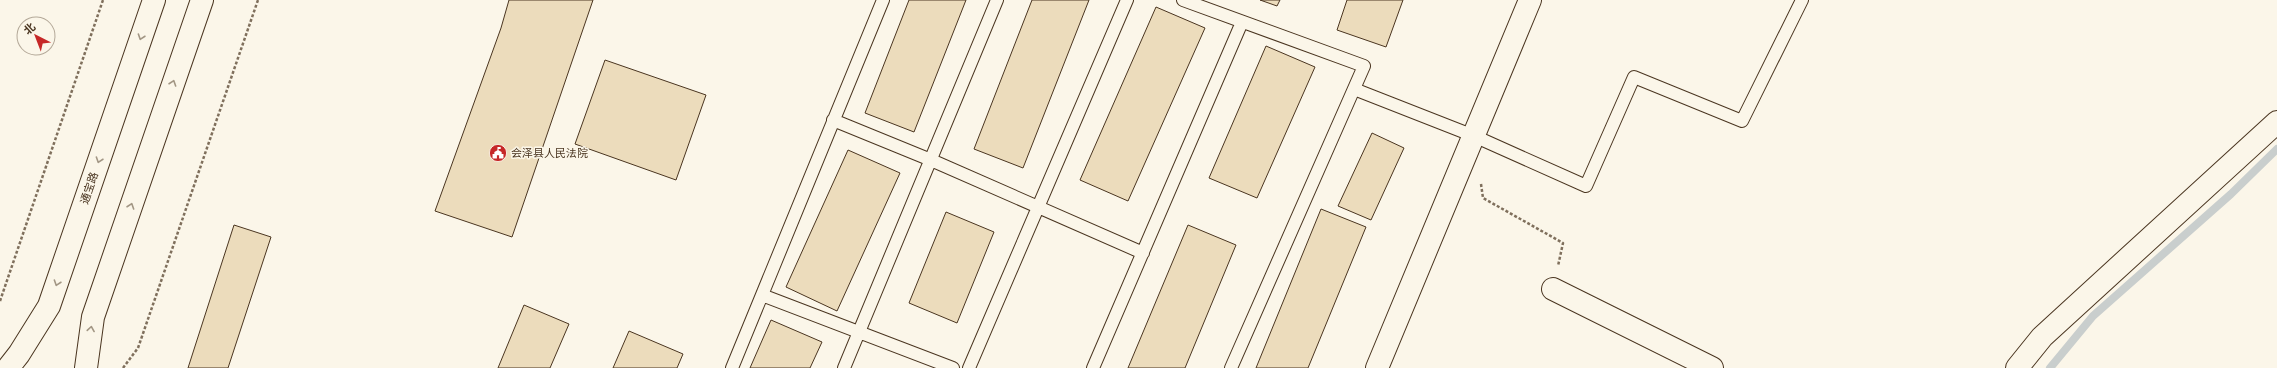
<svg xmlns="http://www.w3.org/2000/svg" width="2277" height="368" font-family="Roboto,'Noto Sans SC',sans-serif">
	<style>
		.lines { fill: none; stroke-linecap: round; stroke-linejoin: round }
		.stream { stroke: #c9cecd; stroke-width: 8 }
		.building { fill: #ecdcbc; stroke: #4a3520 }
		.service-casing { stroke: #4a3520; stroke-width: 14 }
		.minor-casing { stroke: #4a3520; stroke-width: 24 }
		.tertiary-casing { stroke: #4a3520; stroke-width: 24 }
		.primary-casing { stroke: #4a3520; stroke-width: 24 }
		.path { stroke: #7f6f5c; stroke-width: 2.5; stroke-dasharray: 3 2; stroke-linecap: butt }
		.service { stroke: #fbf6e9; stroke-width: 12 }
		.minor { stroke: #fbf6e9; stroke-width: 22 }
		.tertiary { stroke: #fbf6e9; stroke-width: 22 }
		.primary { stroke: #fbf6e9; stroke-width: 22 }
		.oneway { stroke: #a29684 }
		.labels { text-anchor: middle; stroke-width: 3; stroke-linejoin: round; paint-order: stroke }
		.poi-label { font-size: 11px; fill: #4a3520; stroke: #fbf6e9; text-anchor: start }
		.street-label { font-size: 11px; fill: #4a3520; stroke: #fbf6e9 }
	</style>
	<rect width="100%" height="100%" fill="#fbf6e9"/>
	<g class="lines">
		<path class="stream" d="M2050 368 2093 316 2231 194 2277 149"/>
	</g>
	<path class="building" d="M509 0H593L512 237 435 211 501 28Z
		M909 0H966L914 132 865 113Z
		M1032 0H1089L1023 168 974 149Z
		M1260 0H1280L1277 6Z
		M1347 0H1403L1386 47 1337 30Z
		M1156 7 1205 28 1128 201 1080 180Z
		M1266 46 1315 67 1257 198 1209 178Z
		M605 60 706 95 676 180 575 144Z
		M1372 133 1404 148 1371 220 1338 206Z
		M848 150 900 173 837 311 786 287Z
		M1321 209 1366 227 1308 368H1256Z
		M946 212 994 232 957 323 909 303Z
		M234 225 271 237 228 368H188Z
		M1188 225 1236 245 1185 368H1128Z
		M524 305 569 324 550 368H498Z
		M771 320 822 342 810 368H750Z
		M629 331 683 354 677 368H613Z"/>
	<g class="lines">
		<defs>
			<path id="service" d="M1183 0 1364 66 1231 368
				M1354 89 1474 136 1586 186 1634 77 1742 121 1802 0
				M833 120 931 160 1143 253
				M762 295 953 368
				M732 368 883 0
				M844 368 997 0
				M969 368 1127 0
				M1093 368 1242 22"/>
			<path id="minor" d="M1553 289 1712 368
				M2017 368 2042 337 2277 122"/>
			<path id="tertiary" d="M1377 368 1530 0"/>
			<path id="primary" d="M8 368 19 354 49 306 154 0
				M86 368 93 317 202 0"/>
		</defs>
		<use href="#service" class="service-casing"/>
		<use href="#minor" class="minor-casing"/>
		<use href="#tertiary" class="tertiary-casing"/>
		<use href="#primary" class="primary-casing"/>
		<path class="path" d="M1481 184 1483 198 1563 243 1558 266
			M0 301 103 0
			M123 368 138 348 258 0"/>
		<use href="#service" class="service"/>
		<use href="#minor" class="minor"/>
		<use href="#tertiary" class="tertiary"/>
		<use href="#primary" class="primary"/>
	</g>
	<defs><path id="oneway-chevron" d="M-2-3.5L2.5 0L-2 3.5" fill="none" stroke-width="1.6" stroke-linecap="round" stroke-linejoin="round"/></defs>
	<g class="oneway">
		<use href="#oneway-chevron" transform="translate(141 37) rotate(109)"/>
		<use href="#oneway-chevron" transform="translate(173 83) rotate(-71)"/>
		<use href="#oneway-chevron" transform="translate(99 160) rotate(109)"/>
		<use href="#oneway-chevron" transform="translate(131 206) rotate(-71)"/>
		<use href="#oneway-chevron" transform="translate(57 283) rotate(109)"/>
		<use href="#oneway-chevron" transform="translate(91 329) rotate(-81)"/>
	</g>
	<defs>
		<symbol id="civic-disc" viewBox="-11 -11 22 22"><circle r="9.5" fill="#c62828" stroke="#fbf6e9"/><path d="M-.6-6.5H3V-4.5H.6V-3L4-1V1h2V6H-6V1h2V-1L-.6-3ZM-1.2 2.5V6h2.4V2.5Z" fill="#fff"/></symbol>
	</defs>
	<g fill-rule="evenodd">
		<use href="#civic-disc" x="488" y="143" width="20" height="20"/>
	</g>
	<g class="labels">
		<g class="poi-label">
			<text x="511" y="157">会泽县人民法院</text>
		</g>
		<g class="street-label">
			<text transform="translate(89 188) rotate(-71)" y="4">通宝路</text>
		</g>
	</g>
	<g transform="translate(36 36) rotate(318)"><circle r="19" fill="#fbf6e9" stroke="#b4a999"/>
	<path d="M0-3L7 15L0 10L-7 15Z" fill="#c62828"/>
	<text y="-6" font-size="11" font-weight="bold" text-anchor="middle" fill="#4a3520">北</text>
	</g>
</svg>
